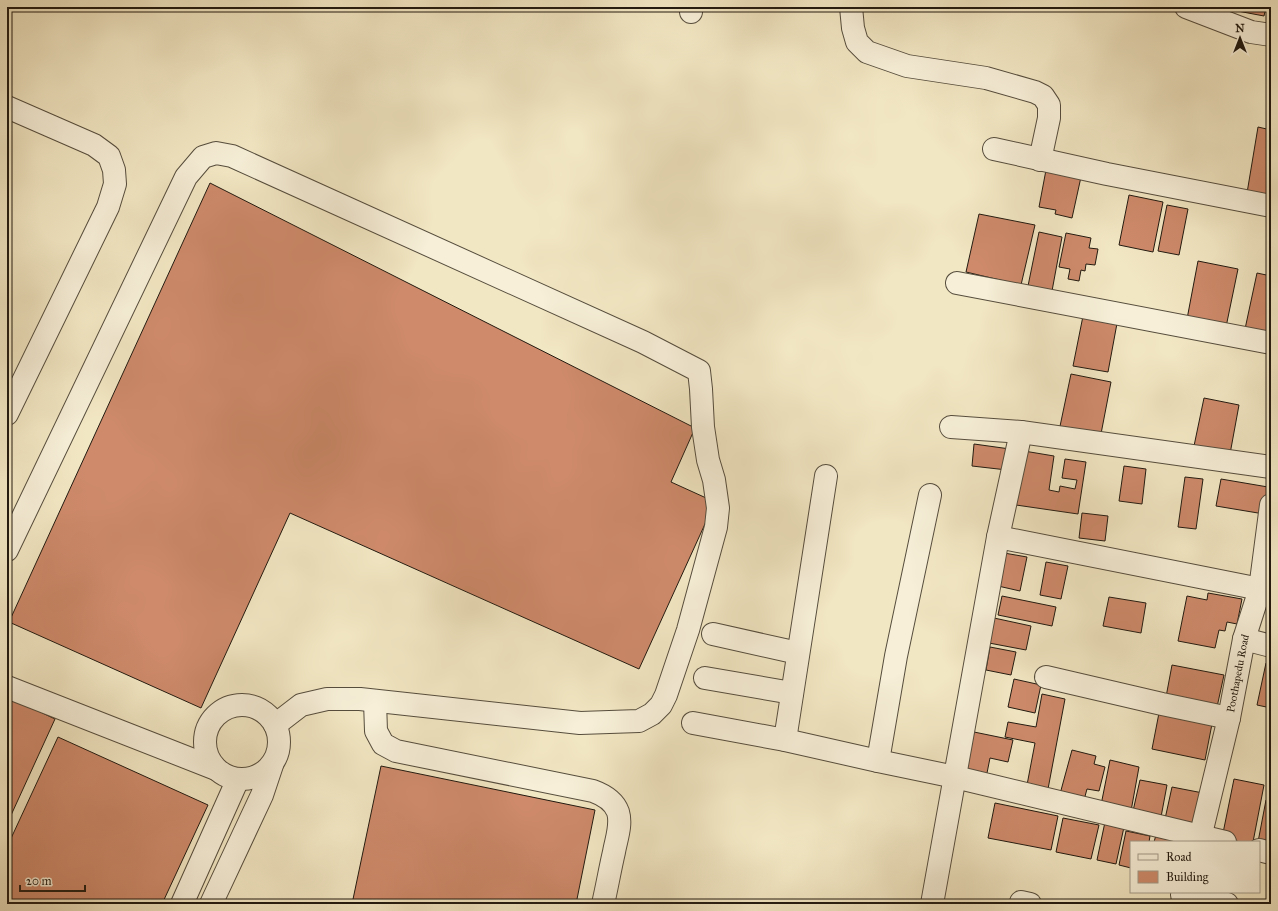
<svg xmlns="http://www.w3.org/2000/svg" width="1278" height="911" font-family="'IM FELL Great Primer',serif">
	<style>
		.building { fill: #ce8a6b; stroke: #221a10 }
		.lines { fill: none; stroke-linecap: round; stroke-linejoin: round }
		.minor-casing { stroke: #564d3d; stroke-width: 24 }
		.minor { stroke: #f7efd8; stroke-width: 22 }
		.labels { text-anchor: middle; stroke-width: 3; stroke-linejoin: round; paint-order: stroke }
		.street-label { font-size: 11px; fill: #221a10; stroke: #f7efd8 }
	</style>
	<rect width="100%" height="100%" fill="#f2e7c3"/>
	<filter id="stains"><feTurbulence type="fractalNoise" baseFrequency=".005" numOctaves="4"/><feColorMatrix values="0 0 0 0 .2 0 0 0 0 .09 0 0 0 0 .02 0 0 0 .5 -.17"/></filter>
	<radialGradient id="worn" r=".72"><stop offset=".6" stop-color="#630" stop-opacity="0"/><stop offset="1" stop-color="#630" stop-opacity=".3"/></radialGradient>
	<path class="building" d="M1227 7H1266L1264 16 1227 9Z
		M1258 127 1271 130 1270 197 1247 193Z
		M1046 170 1081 177 1072 218 1055 214 1056 210 1039 207Z
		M210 183 695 428 671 482 715 502 639 669 290 513 201 708 9 622Z
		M1129 195 1163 202 1153 252 1119 245Z
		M1167 205 1188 209 1179 255 1158 251Z
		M979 214 1035 225 1021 285 966 272Z
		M1039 232 1062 237 1052 291 1028 286Z
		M1066 233 1091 238 1089 248 1098 249 1095 265 1086 264 1085 271 1081 270 1079 281 1068 279 1070 269 1059 267Z
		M1198 261 1238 269 1226 327 1187 319Z
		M1257 273 1271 276V334L1245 329Z
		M1084 311 1118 318 1108 372 1073 366Z
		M1071 374 1111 382 1100 439 1059 431Z
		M1204 398 1239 405 1230 454 1194 446Z
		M974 444 1010 449 1007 470 972 466Z
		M1024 451 1054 456 1049 490 1059 492 1060 486 1075 489 1077 480 1062 478 1065 459 1086 462 1078 514 1016 505Z
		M1124 466 1146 469 1142 504 1119 501Z
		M1185 477 1203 479 1196 529 1178 527Z
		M1221 479 1268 487 1264 514 1216 506Z
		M1082 513 1108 516 1105 541 1079 538Z
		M1004 553 1027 557 1020 591 998 586Z
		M1046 562 1068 566 1061 599 1040 595Z
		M1208 593 1242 599 1237 624 1227 622 1225 631 1219 630 1215 648 1178 641 1187 596 1207 600Z
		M1002 596 1056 607 1052 626 998 615Z
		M1109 597 1146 603 1141 633 1103 626Z
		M994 618 1031 626 1026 650 989 643Z
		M990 647 1016 652 1011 675 986 670Z
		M1266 663 1271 664V708L1257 705Z
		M1172 665 1224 675 1217 707 1166 697Z
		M1014 679 1041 685 1035 713 1008 707Z
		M1042 694 1065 699 1048 789 1027 785 1035 743 1005 737 1008 722 1036 727Z
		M7 696 55 719 7 824Z
		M1159 713 1212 724 1205 760 1152 749Z
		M974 732 1013 740 1008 762 990 758 986 778 966 774Z
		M58 737 208 805 162 904H7V847Z
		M1072 750 1096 756 1094 764 1105 767 1099 791 1087 789 1084 800 1060 794Z
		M1110 760 1139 767 1131 811 1101 805Z
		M381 766 595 810 576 904H352Z
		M1234 779 1264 785 1253 842H1241L1222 838Z
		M1140 780 1167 785 1161 817 1133 811Z
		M1172 787 1203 793 1196 825 1165 819Z
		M1266 800 1271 801V844L1258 842Z
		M995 803 1058 816 1051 850 988 838Z
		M1063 818 1099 825 1091 859 1056 852Z
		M1105 822 1124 827 1116 864 1097 860Z
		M1126 831 1150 836 1149 842H1131V868L1119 865Z
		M1156 835 1189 842H1154Z"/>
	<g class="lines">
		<defs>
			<g id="minor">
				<path d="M851 7 853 28 857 42 867 52 907 66 986 78 1035 92 1043 96 1049 105V118L1040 160"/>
				<path d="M1186 7 1251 32 1271 35"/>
				<path d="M691 12V7"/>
				<path d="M7 107 94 145 109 156 114 170 115 184 108 207 7 414"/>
				<path d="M994 149 1107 174 1271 206"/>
				<path d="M957 283 1271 343"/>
				<path d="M951 427 1021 432 1271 467"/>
				<path d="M998 537 1260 589"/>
				<path d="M7 550 186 177 203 157 216 153 232 156 643 342 699 371 701 389 703 427 708 460 714 480 718 508 716 527 688 630 666 695 661 705 652 714 639 721 580 723 360 699H327L301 705 275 725"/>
				<path d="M713 634 798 653"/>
				<path d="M1244 639 1271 646"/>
				<path d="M1046 677 1162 704 1229 718"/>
				<path d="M705 678 792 693"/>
				<path d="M7 687 216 769"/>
				<path d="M375 701 376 731 383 744 396 751 593 791C604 795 614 801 618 812 622 825 616 840 614 852 610 869 607 887 603 904"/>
				<circle cx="242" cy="742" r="37"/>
				<path d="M693 723 785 740 878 761 955 777 1225 842"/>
				<path d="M785 740 826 476"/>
				<path d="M878 761 896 656 930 495"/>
				<path id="s1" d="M1199 842 1229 718 1244 639 1260 589 1271 505"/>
				<path d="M1259 850 1271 853"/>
				<path d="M1182 895 1198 897 1227 904"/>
				<path d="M1021 902 1030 904"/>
				<path d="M182 904 238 779"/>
				<path d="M211 904 262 795 272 765"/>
				<path d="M932 904 998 537 1021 432"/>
			</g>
		</defs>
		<use href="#minor" class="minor-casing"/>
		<use href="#minor" class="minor"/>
	</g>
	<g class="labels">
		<g class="street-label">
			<text dy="4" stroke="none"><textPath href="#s1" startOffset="173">Poothapedu Road</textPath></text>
		</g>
	</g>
	<rect width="1278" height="911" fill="none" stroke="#f2e7c3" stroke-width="24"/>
	<rect x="8" y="8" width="1262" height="895" fill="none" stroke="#221a10" stroke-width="2"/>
	<rect x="12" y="12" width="1254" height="887" fill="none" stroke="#221a10"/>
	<rect x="1130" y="841" width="130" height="52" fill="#f7efd8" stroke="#a29a88"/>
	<rect x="1138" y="854" width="20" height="6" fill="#f7efd8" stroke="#a29a88"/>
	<text x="1166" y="861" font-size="12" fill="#221a10">Road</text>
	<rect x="1138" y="871" width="20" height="12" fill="#ce8a6b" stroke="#a29a88"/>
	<text x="1166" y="881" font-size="12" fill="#221a10">Building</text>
	<g transform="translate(1240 38)" stroke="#f7efd8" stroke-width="3" paint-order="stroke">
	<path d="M0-3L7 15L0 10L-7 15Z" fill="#221a10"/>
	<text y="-6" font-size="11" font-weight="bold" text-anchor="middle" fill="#221a10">N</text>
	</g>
	<path d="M20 885v6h65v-6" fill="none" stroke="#221a10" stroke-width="2"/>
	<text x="26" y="885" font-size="12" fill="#221a10" stroke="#f7efd8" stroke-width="3" paint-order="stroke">20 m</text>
	<rect width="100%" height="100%" filter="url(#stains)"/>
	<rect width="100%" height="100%" fill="url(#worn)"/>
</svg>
